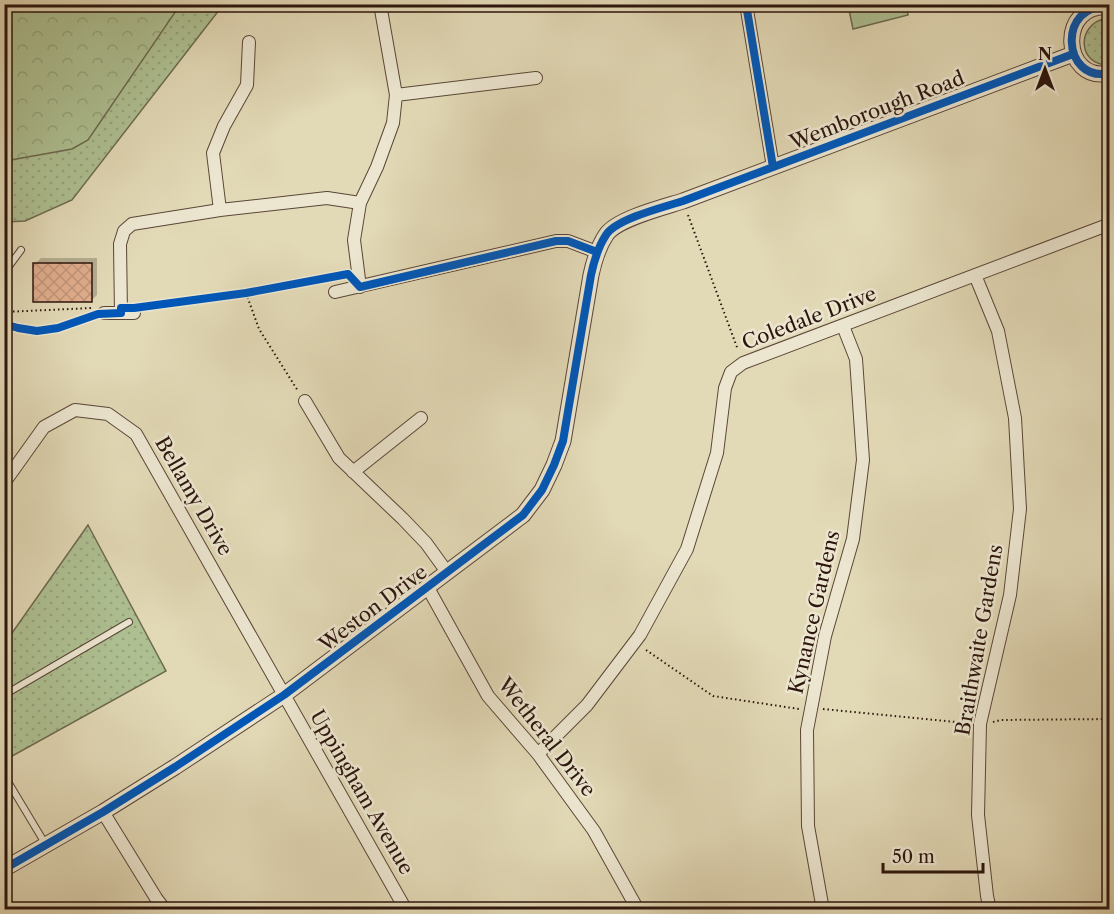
<svg xmlns="http://www.w3.org/2000/svg" width="1114" height="914" font-family="'Libre Caslon Text',serif">
	<style>
		.grass { fill: url(#grass-dots); stroke: #6d6a50; stroke-width: 1.5 }
		.forest { fill: url(#forest-crowns); stroke: #6d6a50; stroke-width: 1.5 }
		.park { fill: #aec092; stroke: #6d6a50; stroke-width: 1.5 }
		.shadow { fill: #0003 }
		.building { fill: url(#building-cross-hatch); stroke: #2c150d; stroke-width: 1.5 }
		.lines { fill: none; stroke-linecap: round; stroke-linejoin: round }
		.service-casing { stroke: #5a4637; stroke-width: 8 }
		.minor-casing { stroke: #5a4637; stroke-width: 14 }
		.tertiary-casing { stroke: #5a4637; stroke-width: 17 }
		.path { stroke: #2c150d; stroke-width: 2; stroke-dasharray: 1.5 3; stroke-linecap: butt }
		.service { stroke: #ece6d0; stroke-width: 6 }
		.minor { stroke: #ece6d0; stroke-width: 12 }
		.tertiary { stroke: #ece6d0; stroke-width: 15 }
		.cycleway-casing { stroke: #ece6d0; stroke-width: 11 }
		.cycleway { stroke: #0057b8; stroke-width: 8 }
		.labels { text-anchor: middle; stroke-width: 5; stroke-linejoin: round; paint-order: stroke }
		.street-label { font-size: 20px; fill: #2c150d; stroke: #ece6d0 }
	</style>
	<defs>
		<pattern id="grass-dots" width="8" height="8" patternUnits="userSpaceOnUse" patternTransform="scale(1.5)"><rect width="8" height="8" fill="#aec092"/><path d="M2 2h.1M6 6h.1" fill="none" stroke="#96a47d" stroke-width="1.8" stroke-linecap="round"/></pattern>
		<pattern id="forest-crowns" width="20" height="18" patternUnits="userSpaceOnUse" patternTransform="scale(1.5)"><rect width="20" height="18" fill="#aec092"/><path d="M2 6a3 3 0 1 1 6 0M12 15a3 3 0 1 1 6 0" fill="none" stroke="#96a47d"/></pattern>
		<pattern id="building-cross-hatch" width="8" height="8" patternUnits="userSpaceOnUse" patternTransform="scale(1.5)"><rect width="8" height="8" fill="#e0ad8d"/><path d="M0 0l8 8M0 8l8-8" fill="none" stroke="#c09478"/></pattern>
	</defs>
	<rect width="100%" height="100%" fill="#e2d9b6"/>
	<filter id="stains"><feTurbulence type="fractalNoise" baseFrequency=".00333" numOctaves="4"/><feColorMatrix values="0 0 0 0 .2 0 0 0 0 .09 0 0 0 0 .02 0 0 0 .5 -.17"/></filter>
	<radialGradient id="worn" r=".72"><stop offset=".6" stop-color="#630" stop-opacity="0"/><stop offset="1" stop-color="#630" stop-opacity=".3"/></radialGradient>
	<path class="grass" d="M5 5H223L72 200 25 221 5 222Z
		M1106 18H1109V65C1078 66 1075 25 1106 18Z
		M88 525 166 671 5 760V643Z"/>
	<path class="forest" d="M121 5H177L178 8 88 140 72 149 5 161V5H23L53 11 111 10Z"/>
	<path class="park" d="M848 5H906L908 15 853 29Z"/>
	<path class="shadow" d="M41 258H97V295L91 301 35 264Z"/>
	<path class="building" d="M33 263H92V302H33Z"/>
	<g class="lines">
		<defs>
			<path id="service" d="M4 273 21 250
				M4 695 129 622
				M4 775 46 845"/>
			<path id="minor" d="M746 4 773 167
				M396 95 536 78
				M220 210 213 153 224 126 247 85 249 42
				M975 275 998 331 1015 418 1020 509 1010 595 980 724 978 815 987 896 990 910
				M360 287 354 240 360 203 377 167 393 123 396 95 380 4
				M335 292 556 241H568L597 252
				M104 313H134
				M121 313 120 244 124 231 132 224 220 210 327 198 360 203
				M305 401 339 458 403 519 426 543 447 572
				M353 472 421 418
				M4 483 44 427 75 410 108 414 136 434 406 910
				M428 588 488 696 538 754 594 831 638 910
				M538 754 587 705 640 635 687 549 717 453 725 388 731 372 743 363 1110 224
				M103 812 156 898 165 910
				M823 910 808 826 807 730 825 636 853 539 863 460 856 359 843 326"/>
			<path id="tertiary" d="M1110 7C1057 1 1061 84 1110 73
				M4 869 103 812 175 767 284 695 523 515 542 490 554 465 563 441 591 275C594 261 598 247 606 235 616 219 664 207 683 201L1073 54"/>
		</defs>
		<use href="#service" class="service-casing"/>
		<use href="#minor" class="minor-casing"/>
		<use href="#tertiary" class="tertiary-casing"/>
		<path class="path" d="M1108 88 1110 95
			M688 215 738 350
			M246 293 259 329 298 391
			M145 307 246 293 347 274
			M4 312 92 308
			M646 650 713 696 799 709
			M823 709 966 723
			M993 722 1001 720 1110 719"/>
		<use href="#service" class="service"/>
		<use href="#minor" class="minor"/>
		<use href="#tertiary" class="tertiary"/>
		<defs>
			<path id="cycleway" d="M746 4 773 167
				M1110 7C1057 1 1061 84 1110 73
				M4 324 18 328 37 331 58 328 98 314 121 313V308H134L246 293 348 274 360 287 556 241H568L597 252
				M4 869 103 812 175 767 284 695 523 515 542 490 554 465 563 441 591 275C594 261 598 247 606 235 616 219 664 207 683 201L1073 54"/>
		</defs>
		<use href="#cycleway" class="cycleway-casing"/>
		<use href="#cycleway" class="cycleway"/>
	</g>
	<g class="labels">
		<g class="street-label">
			<text transform="translate(877 110) rotate(-21)" y="7">Wemborough Road</text>
			<text transform="translate(809 318) rotate(-21)" y="7">Coledale Drive</text>
			<text transform="translate(194 496) rotate(60)" y="7">Bellamy Drive</text>
			<text transform="translate(373 608) rotate(-37)" y="7">Weston Drive</text>
			<text transform="translate(814 612) rotate(-77)" y="7">Kynance Gardens</text>
			<text transform="translate(979 640) rotate(-80)" y="7">Braithwaite Gardens</text>
			<text transform="translate(547 737) rotate(52)" y="7">Wetheral Drive</text>
			<text transform="translate(362 792) rotate(60)" y="7">Uppingham Avenue</text>
		</g>
	</g>
	<rect width="1114" height="914" fill="none" stroke="#e2d9b6" stroke-width="24"/>
	<rect x="6" y="6" width="1102" height="902" fill="none" stroke="#2c150d" stroke-width="3"/>
	<rect x="12" y="12" width="1090" height="890" fill="none" stroke="#2c150d" stroke-width="1.5"/>
	<g transform="translate(1045 69)" stroke="#ece6d0" stroke-width="4.5" paint-order="stroke">
	<path d="M0-4.5L10 22L0 15L-10 22Z" fill="#2c150d"/>
	<text y="-9" font-size="16" font-weight="bold" text-anchor="middle" fill="#2c150d">N</text>
	</g>
	<path d="M883 863v9h100v-9" fill="none" stroke="#2c150d" stroke-width="3"/>
	<text x="892" y="863" font-size="18" fill="#2c150d" stroke="#ece6d0" stroke-width="4.5" paint-order="stroke">50 m</text>
	<rect width="100%" height="100%" filter="url(#stains)"/>
	<rect width="100%" height="100%" fill="url(#worn)"/>
</svg>
